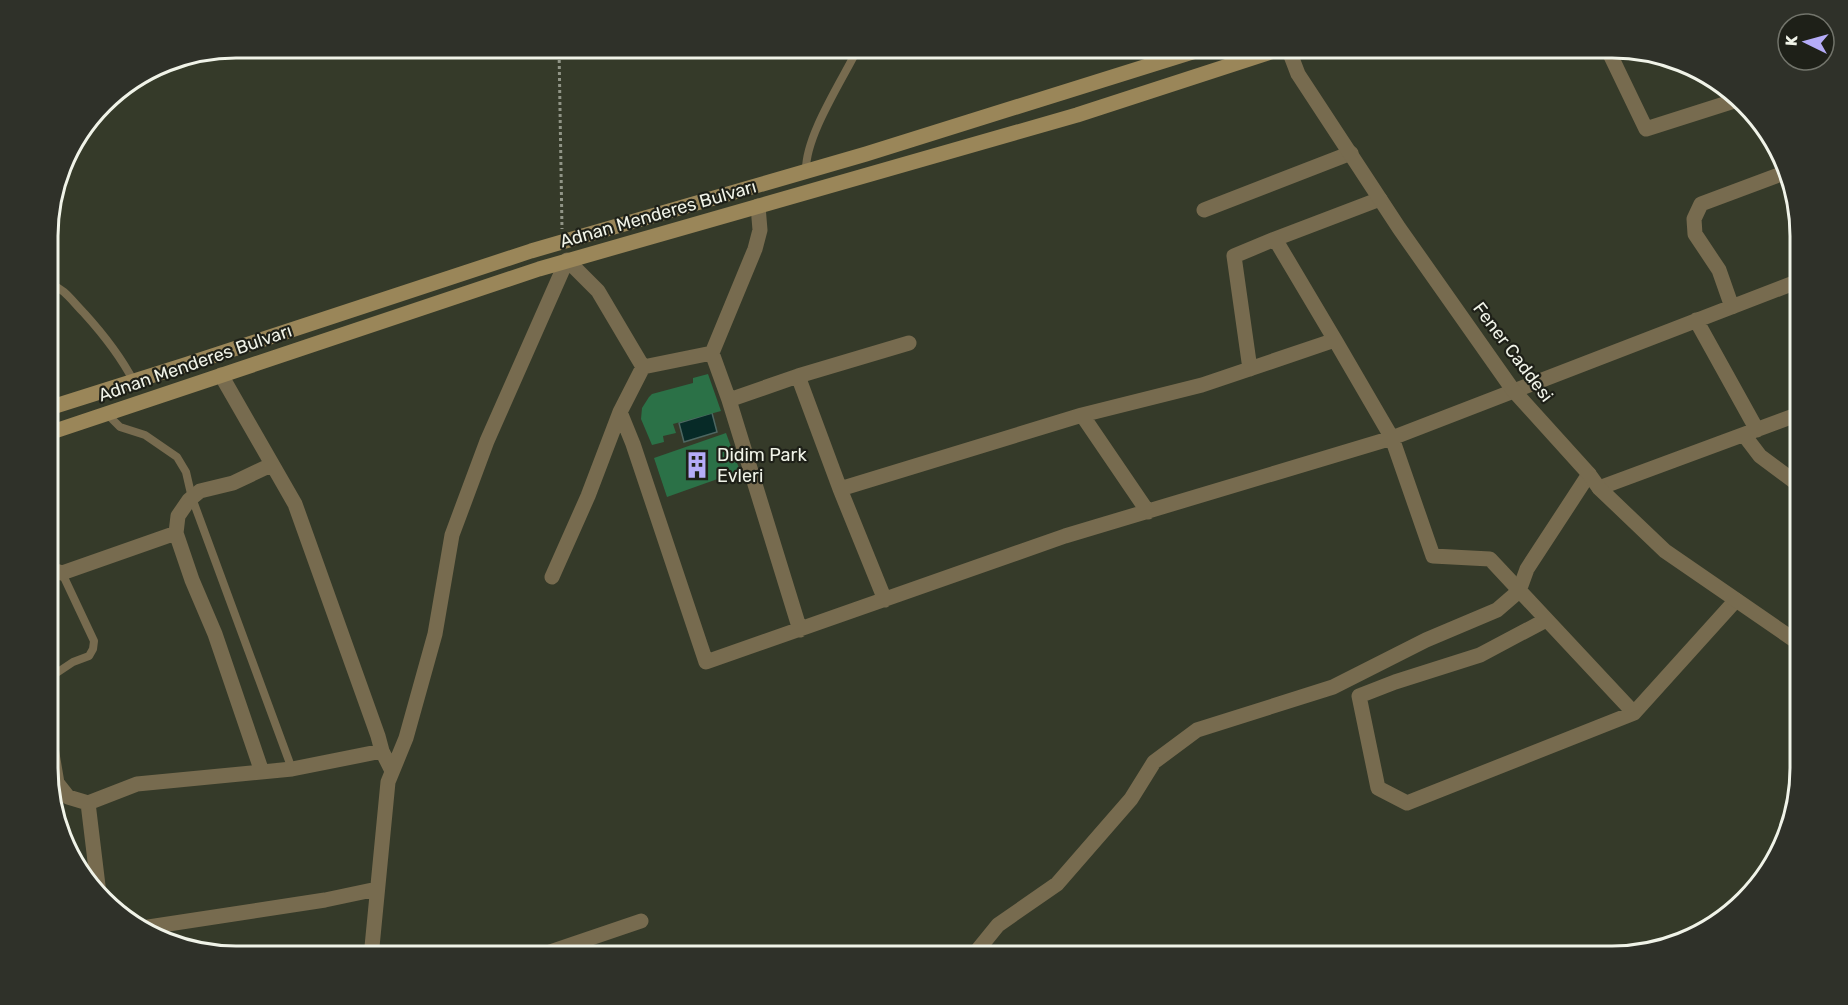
<svg xmlns="http://www.w3.org/2000/svg" width="1848" height="1005" font-family="Rubik,sans-serif">
	<style>
		.water { fill: #072a27; stroke: #4d6661; stroke-width: 1.5 }
		.building { fill: #2b7147 }
		.lines { fill: none; stroke-linecap: round; stroke-linejoin: round }
		.path { stroke: #919587; stroke-width: 3; stroke-dasharray: 3 3; stroke-linecap: butt }
		.service { stroke: #776b4f; stroke-width: 8 }
		.minor { stroke: #776b4f; stroke-width: 15 }
		.tertiary { stroke: #776b4f; stroke-width: 15 }
		.secondary { stroke: #9a8659; stroke-width: 15 }
		.labels { text-anchor: middle; stroke-width: 4.5; stroke-linejoin: round; paint-order: stroke }
		.street-label { font-size: 18px; fill: #f0f3e8; stroke: #1e2018 }
		.poi-label { font-size: 18px; fill: #f0f3e8; stroke: #1e2018; text-anchor: start }
		.rim { fill: none; stroke: #f0f3e8; stroke-width: 3 }
	</style>
	<rect width="100%" height="100%" fill="#353a29"/>
	<path class="water" d="M712 413 717 432 684 442 679 423Z"/>
	<path class="building" d="M708 374 721 411 673 424 676 433 663 436 664 442 652 445 641 419 642 408 649 397 652 394 693 383V378Z
		M726 433 740 471 667 497 654 458Z"/>
	<g class="lines">
		<path class="path" d="M559 48 562 229"/>
		<path class="service" d="M806 171C805 136 842 81 858 48
			M49 283C66 290 71 300 84 313 104 335 120 355 134 382
			M107 414 120 427 145 435 177 457 186 472 192 498 292 769
			M49 678 73 662 89 656 93 649 94 641 62 573"/>
		<path class="minor" d="M1607 48 1646 129 1734 101
			M758 206 760 230 755 249 712 353 729 400 800 630
			M1204 210 1351 153
			M1275 239 1335 340
			M1732 307 1719 270 1695 234 1694 219 1701 204 1784 173
			M1696 320 1757 430
			M1250 369 1234 256 1275 239 1380 199
			M221 375 295 504 378 736 382 751 392 771
			M798 376 840 489 885 600
			M729 400 798 376 909 343
			M620 412 633 444 706 662 1065 536 1392 438 1799 281
			M1082 415 1148 512
			M1744 435 1760 456 1799 485
			M1599 488 1799 414
			M840 489 1082 415 1202 385 1335 340 1392 438 1433 556 1490 559 1634 713
			M49 569 62 573 176 533
			M552 577 588 496 620 412 643 367 712 353
			M1546 620 1480 655 1395 682 1359 696 1378 788 1407 803 1634 713 1736 600
			M50 742 57 783 68 797 88 803 137 784 292 769 382 751
			M262 772 215 634 192 580 176 533 178 516 189 500 200 491 233 483 271 465
			M88 803 99 894
			M142 928 325 900 377 889
			M371 957 388 782 406 738 435 634 452 535 487 441 567 260 598 291 643 367
			M535 957 641 921
			M972 957 998 925 1057 884 1131 799 1154 762 1197 730 1333 687 1426 640 1497 610 1519 591 1527 569 1589 474"/>
		<path class="tertiary" d="M1288 48 1298 74 1399 228 1513 390 1589 474 1599 488 1665 551 1800 644"/>
		<path class="secondary" d="M49 408 185 365 531 251 866 154 1205 48
			M49 433 539 269 1077 115 1283 48"/>
	</g>
	<defs>
		<symbol id="building-bare" viewBox="-9 -9 18 18"><path d="M-4-6H4V6H1V3H-1V6H-4ZM-2.5-4.3h1.7v1.8h-1.7ZM.8-4.3h1.7v1.8H.8ZM-2.5-1h1.7V.8h-1.7ZM.8-1h1.7V.8H.8Z" fill="#b5acf8" stroke="#1e2018" stroke-width="2.5" paint-order="stroke"/></symbol>
	</defs>
	<g fill-rule="evenodd">
		<use href="#building-bare" x="678" y="446" width="38" height="38"/>
	</g>
	<g class="labels">
		<g class="street-label">
			<text transform="translate(658 214) rotate(-16)" y="6">Adnan Menderes Bulvarı</text>
			<text transform="translate(1513 352) rotate(53)" y="6">Fener Caddesi</text>
			<text transform="translate(195 363) rotate(-19)" y="6">Adnan Menderes Bulvarı</text>
		</g>
		<g class="poi-label">
			<text x="717" y="461">Didim Park<tspan x="717" dy="21">Evleri</tspan></text>
		</g>
	</g>
	<path d="M0 0H1848V1005H0ZM236 58H1612A178 178 0 0 1 1790 236V768A178 178 0 0 1 1612 946H236A178 178 0 0 1 58 768V236A178 178 0 0 1 236 58Z" fill="#2f3129" fill-rule="evenodd"/>
	<path class="rim" d="M236 58H1612A178 178 0 0 1 1790 236V768A178 178 0 0 1 1612 946H236A178 178 0 0 1 58 768V236A178 178 0 0 1 236 58Z"/>
	<g transform="translate(1806 42) rotate(275)"><circle r="28" fill="#1e2018" stroke="#72746b" stroke-width="1.5"/>
	<path d="M0-4.5L10 22L0 15L-10 22Z" fill="#b5acf8"/>
	<text y="-9" font-size="16" font-weight="bold" text-anchor="middle" fill="#f0f3e8">K</text>
	</g>
</svg>
